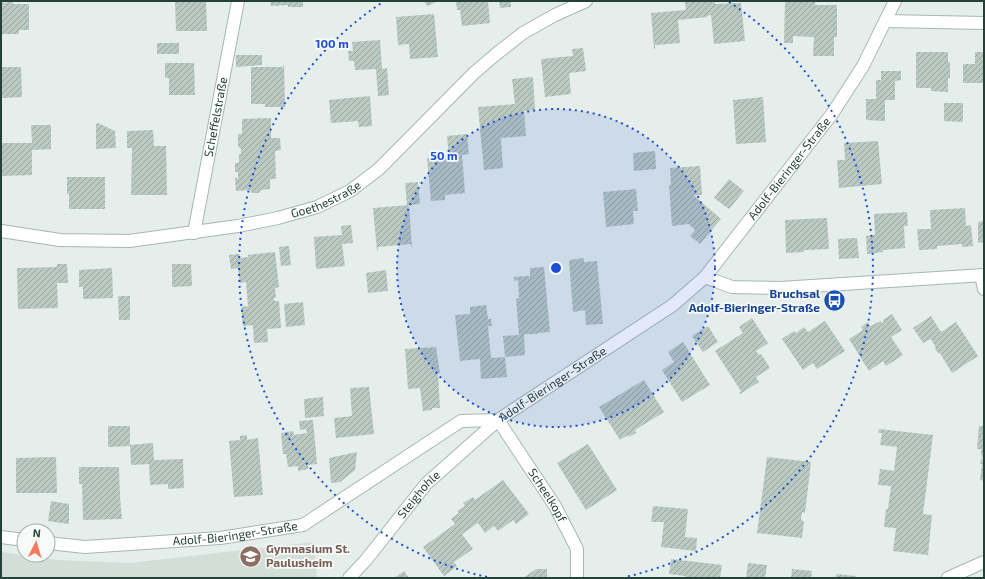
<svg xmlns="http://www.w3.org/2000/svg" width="985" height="579" font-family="'Exo 2',sans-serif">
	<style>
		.built { fill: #d3ded8 }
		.building { fill: url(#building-hatch) }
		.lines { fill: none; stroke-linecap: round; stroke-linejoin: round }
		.minor-casing { stroke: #a7b7b1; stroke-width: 14 }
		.minor { stroke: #fff; stroke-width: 12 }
		.ring { fill: none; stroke: #1d4ed8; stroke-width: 2; stroke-dasharray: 2 4 }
		.labels { text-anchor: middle; stroke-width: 3.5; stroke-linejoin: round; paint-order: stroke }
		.street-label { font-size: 12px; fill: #234137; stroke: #f6faf8 }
		.transit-label { font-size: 12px; font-weight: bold; fill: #164399; stroke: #f6faf8; text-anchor: end }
		.education-label { font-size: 12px; font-weight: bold; fill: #785e54; stroke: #f6faf8; text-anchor: start }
		.centre { fill: #1d4ed8; stroke: #f6faf8; stroke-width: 2 }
		.ring-label { font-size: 12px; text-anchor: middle; font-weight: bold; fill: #1d4ed8; stroke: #f6faf8; stroke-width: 3.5; stroke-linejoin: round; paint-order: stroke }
	</style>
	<defs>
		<pattern id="building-hatch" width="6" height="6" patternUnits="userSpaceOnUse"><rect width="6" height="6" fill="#bac9c2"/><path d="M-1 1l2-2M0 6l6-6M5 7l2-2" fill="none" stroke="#97a59e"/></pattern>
	</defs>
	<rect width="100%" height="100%" fill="#e5eeea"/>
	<path class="built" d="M314 542 317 578H1V552L57 560 130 563Z"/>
	<path class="building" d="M175 1H206L207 31H176Z
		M270 1H303V7H288V5L271 6Z
		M423 1H438L428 6Z
		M456 1H488L490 23 462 26 460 10H457Z
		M499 1H511V7L500 8Z
		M685 1H715V4L741 3 745 41 714 44 711 15 707 16V17L678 20 680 43 655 45V49H654L651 13 686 10Z
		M785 1H816L815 5H837V37H834V56H813L814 37 793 36V43H784Z
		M13 2V4H29V30H19V34H1V3Z
		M434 14 438 57 410 59 409 44 398 45 396 17Z
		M380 40 382 69 387 68 389 95 378 96 376 69 355 70 354 61H349L348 51H353L352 42Z
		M157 43H179V54H157Z
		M583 48 586 71 569 73 571 94 545 97 541 59 573 56 572 49Z
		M916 52H948V62H950V78H948V92L931 91V88H916Z
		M975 52H984V83H963V64H975Z
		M236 55H262V65L236 67Z
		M165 63H194L195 95H169V78H165Z
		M283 65H284L285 107H265V104H251V67H283Z
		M1 67H21L22 97 1 98Z
		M881 71H901V80L895 81V100H885V121L866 120V99H876V80H881Z
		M533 77 535 110 524 111 526 136 501 138 503 168 484 170 478 107 515 104 512 79Z
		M370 96 372 126 359 127 358 121 331 123 329 100Z
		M763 97 766 142 736 144 733 100Z
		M944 103H963V122L944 121Z
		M271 118V138H280L281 150 275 151 276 179H270V189L261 190 259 193H252L250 190 236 191 235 178H238V172H235V163H239V154H241V149L238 146V134H242V119Z
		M98 123 115 131 116 148 96 149V124Z
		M31 125H51V149L32 150V175L1 176V143H32Z
		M153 130 154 146H166L167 195H131L132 148H127V131Z
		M467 134 469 154 462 155 465 193 445 195V200L431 201 427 158 449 156 447 136Z
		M878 141 882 184 839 188 837 160H845L844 143Z
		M655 151 656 169 634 171 633 153Z
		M700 166 702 195H693L721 219 700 244 690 236 695 230 689 224 672 226 669 185H671L670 168Z
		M67 177H105V209H69V194H67Z
		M729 179 744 191 729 209 714 198Z
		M418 182 420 204 407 205 405 183Z
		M636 189 638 211H633L634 224 606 227 603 192Z
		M409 205 412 247H411V244L378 247V251L377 250 373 208Z
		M965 208 966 226 971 225 973 246 962 247V244L937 246V249L919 250 917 229H931L930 210Z
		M907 212 908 226H904L905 248 883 250V252L867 254 866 236 875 235 874 214Z
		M827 218 829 249 804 250V252L786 253 785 220Z
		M984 221V242L978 243V222Z
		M351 225 353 243 342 244 345 266 316 269 314 237 342 235 341 226Z
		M857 238 859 258 839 259 838 239Z
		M289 246 291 265 281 266 279 247Z
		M275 252 279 287 275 288 276 297 273 299 275 301H279L281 328 267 329 268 342 254 343 253 325 243 326 241 307 248 306 246 282 240 283 238 268 231 269 229 255 239 254 240 258 248 257V255Z
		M584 258V262L597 261 603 324 586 325 585 310 573 312 569 260Z
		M57 264H67L68 283H57L58 308 18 309 17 268 57 267Z
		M172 264H191L192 286 172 287Z
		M544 267 550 332 537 333V334H524L525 355 505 357 503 336 519 335 516 299 519 298 518 280 514 281V277L530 276V268Z
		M112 268 113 298 83 299V287H79V270Z
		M386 270 388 291 368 293 366 273Z
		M118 296H130V320H119Z
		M303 302 305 325 286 327 284 304Z
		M486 305 488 319H491L492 326H488L491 358 505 357 507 377 481 379 480 359 460 361 455 315 470 314V307Z
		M892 314 902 330 891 337 903 355 886 366 883 361 869 371 849 339 863 330 861 327 868 322 870 326 881 321 882 323 884 322 883 320Z
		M931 316 941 332 956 322 978 356 952 373 940 353 939 354 935 349 936 348 931 339 923 343 913 328Z
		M752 318 768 343 756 351 759 355 761 354 770 368 756 377 759 382 740 394 739 393 741 391 715 351 743 333 739 327Z
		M825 321 845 351 817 369 813 363 803 370 782 339 794 331 796 333 804 327 808 332Z
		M708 326 718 342 703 352 692 336Z
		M683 342 710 385 682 402 662 370 674 362 668 352Z
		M436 347 440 373H438L440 408H432V410L423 411 420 388 408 389 405 349Z
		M644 380 664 412 635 430 636 433 629 437 628 435 620 440 599 407Z
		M369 387 374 434 336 438 334 418 352 416 350 388Z
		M323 397 324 416 305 418 304 399Z
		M313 420 317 464 308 465V469L298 471V466L288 467 286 454H283L281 433 293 431 294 435 307 433 306 429 300 430 299 421Z
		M108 426H130V445L153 443 154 460 183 459 184 488 168 489V484L150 485 149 464 131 465 130 446 108 447Z
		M979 426H984V481L980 480 982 464H980L981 459H983L981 454V449H977Z
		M879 429 933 435 923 514 932 515 928 555 893 551 896 528 884 527 886 509H888L891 486 878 485 880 469 894 471 897 447 880 445 882 433H878Z
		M247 435V440L258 438 263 495 234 497 229 441 240 440V436Z
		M588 444 617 490 586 510 557 463Z
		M357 452 355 470 340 482 331 483 329 458Z
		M56 457 57 493H16V458Z
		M767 457 811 462 805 513 802 512 801 520 804 521 802 538 757 533Z
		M79 467H119L120 497 122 519 83 520 82 484H79Z
		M503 480 529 514 516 524 513 520 498 531 494 526 485 533 478 523 462 534 473 549 454 562 457 566 444 576 423 547 455 524 451 519 459 513 457 511 465 506 463 503 473 497 475 500Z
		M51 501 69 504V524L48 521Z
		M653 506 688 509 685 537 697 538 696 551 661 547 664 522H651Z
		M671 559 722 565 720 578H685L686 576 669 574Z
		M748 563 767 565 765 578H746Z
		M536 569H547V578H523Z
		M792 569 812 571 811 578H791Z
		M404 571 409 578H394Z
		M836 574 856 576 855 578H836Z"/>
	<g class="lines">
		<defs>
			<g id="minor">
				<path d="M886 21 984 23"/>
				<path id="s1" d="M1 231 60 240 129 241 238 226 278 218 317 207 350 191 379 169 474 73 495 55 523 33 555 15 586 1"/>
				<path id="s2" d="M194 233 238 1"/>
				<path d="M981 275 984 289"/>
				<path d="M705 277 732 287 780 288 984 275"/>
				<path d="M1 537 24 540"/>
				<path id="s3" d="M48 543 85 547 220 538 303 525 461 421 498 420 673 305 705 277 832 114 863 66 895 1"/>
				<path id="s4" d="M349 578 366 560 426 484 498 420 555 506 577 549V578"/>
				<path d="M948 578 984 562"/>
			</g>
		</defs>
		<use href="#minor" class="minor-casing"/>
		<use href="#minor" class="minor"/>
	</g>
	<circle cx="556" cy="268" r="159" fill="#1d4ed8" fill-opacity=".12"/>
	<g class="ring">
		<circle cx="556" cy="268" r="159"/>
		<path d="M487 577A317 317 0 0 1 383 2M729 2A317 317 0 0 1 625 577"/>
	</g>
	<defs>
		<symbol id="bus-disc" viewBox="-11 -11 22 22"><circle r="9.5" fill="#1a4fb4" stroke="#f6faf8"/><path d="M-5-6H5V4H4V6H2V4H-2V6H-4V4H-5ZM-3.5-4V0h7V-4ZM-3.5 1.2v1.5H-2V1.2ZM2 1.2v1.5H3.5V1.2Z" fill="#fff"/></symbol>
		<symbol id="school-disc" viewBox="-11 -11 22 22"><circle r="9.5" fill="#8d6e63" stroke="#f6faf8"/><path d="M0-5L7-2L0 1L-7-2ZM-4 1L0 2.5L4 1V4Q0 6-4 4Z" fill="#fff"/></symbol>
	</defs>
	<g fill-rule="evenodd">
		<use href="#bus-disc" x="822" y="288" width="25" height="25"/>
		<use href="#school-disc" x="238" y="544" width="25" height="25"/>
	</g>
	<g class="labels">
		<g class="street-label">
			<text dy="4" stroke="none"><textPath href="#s2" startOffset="118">Scheffelstraße</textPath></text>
			<text dy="4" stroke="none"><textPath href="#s3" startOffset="872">Adolf-Bieringer-Straße</textPath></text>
			<text dy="4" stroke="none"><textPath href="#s1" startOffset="331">Goethestraße</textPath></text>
			<text dy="4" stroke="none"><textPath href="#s3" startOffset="548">Adolf-Bieringer-Straße</textPath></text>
			<text dy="4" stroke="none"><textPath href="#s4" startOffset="109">Steighohle</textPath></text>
			<text dy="4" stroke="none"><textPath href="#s4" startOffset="308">Scheelkopf</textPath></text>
			<text dy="4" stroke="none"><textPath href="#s3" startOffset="188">Adolf-Bieringer-Straße</textPath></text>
		</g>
		<g class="transit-label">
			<text x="820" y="298">Bruchsal<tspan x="820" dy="14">Adolf-Bieringer-Straße</tspan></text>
		</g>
		<g class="education-label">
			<text x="266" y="553">Gymnasium St.<tspan x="266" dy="14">Paulusheim</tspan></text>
		</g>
	</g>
	<circle cx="556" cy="268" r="6" class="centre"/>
	<g class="ring-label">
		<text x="332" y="48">100 m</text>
		<text x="444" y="160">50 m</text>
	</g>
	<rect width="985" height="579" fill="none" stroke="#234137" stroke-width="4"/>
	<g transform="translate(36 543) rotate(5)"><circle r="19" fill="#f6faf8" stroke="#a2b0ab"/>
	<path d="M0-3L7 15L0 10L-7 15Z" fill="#f47b5d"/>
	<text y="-6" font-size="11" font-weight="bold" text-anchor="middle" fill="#234137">N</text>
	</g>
</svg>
